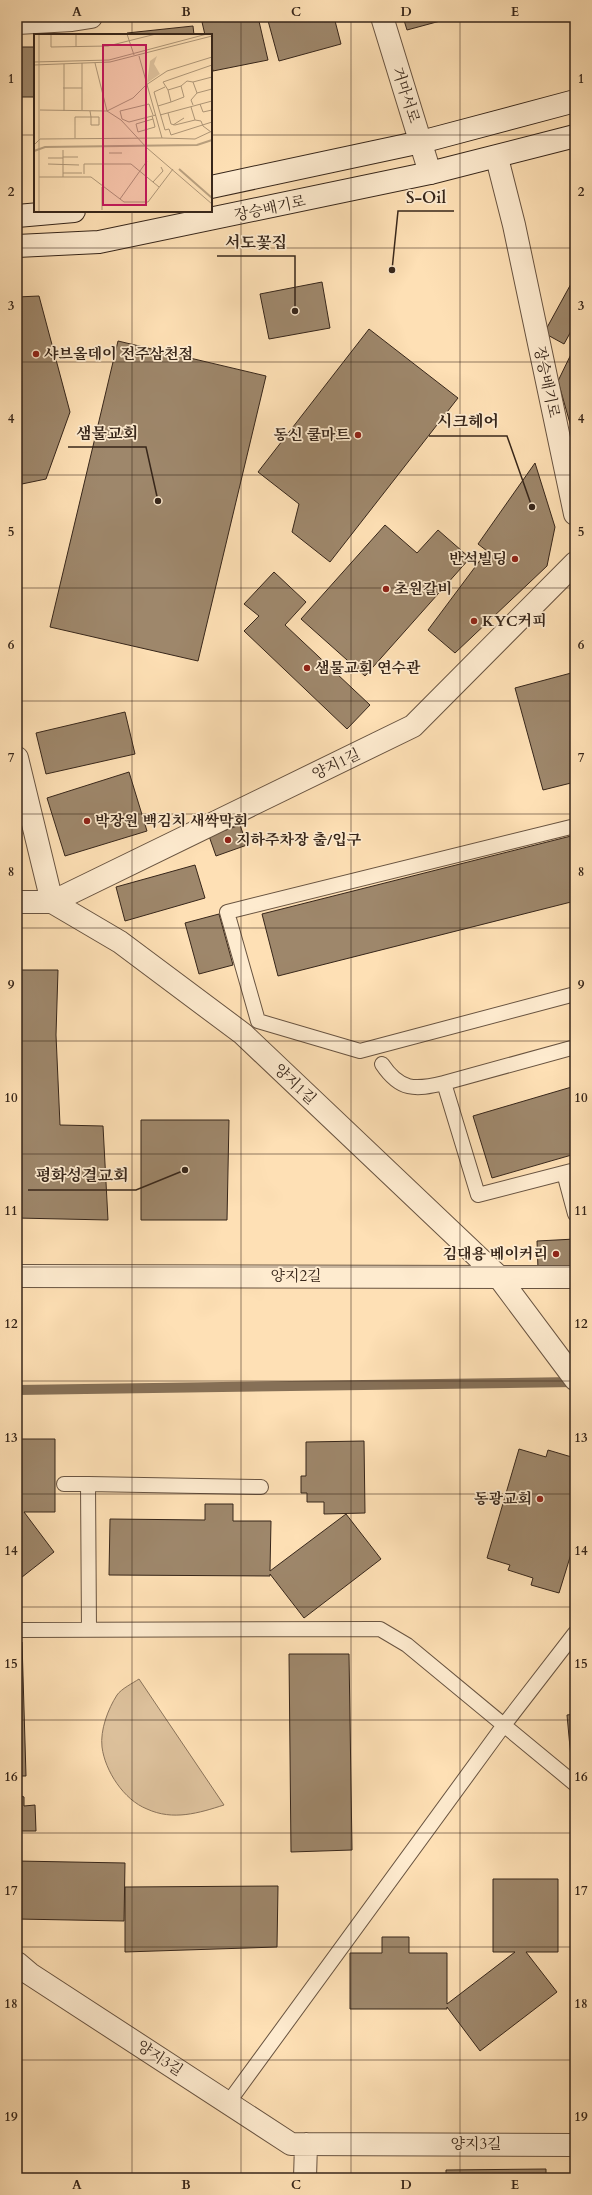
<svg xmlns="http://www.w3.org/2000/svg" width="592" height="2195" font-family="Cardo,'Noto Serif KR',serif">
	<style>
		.green { fill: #dcc09b; stroke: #8a735a }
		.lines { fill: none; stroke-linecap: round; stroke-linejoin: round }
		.stream { stroke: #867057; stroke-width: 10 }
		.building { fill: #9e876b; stroke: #37261a }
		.lane-casing { stroke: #695441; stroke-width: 16 }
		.street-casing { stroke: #695441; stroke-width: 24 }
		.secondary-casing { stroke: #37261a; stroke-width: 24 }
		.lane { stroke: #feebcf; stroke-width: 14 }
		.street { stroke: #feebcf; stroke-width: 22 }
		.secondary { stroke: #feebcf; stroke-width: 22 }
		.grid { fill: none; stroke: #37261a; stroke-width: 1; stroke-opacity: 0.55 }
		.poi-dot { fill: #8f2418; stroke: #feebcf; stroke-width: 1.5 }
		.labels { text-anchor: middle; stroke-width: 3.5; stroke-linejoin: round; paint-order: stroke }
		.street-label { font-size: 15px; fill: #37261a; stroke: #feebcf }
		.poi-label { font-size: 15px; font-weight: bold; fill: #37261a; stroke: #feebcf; text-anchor: start }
		.inset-river { fill: none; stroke: #baa180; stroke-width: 2 }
		.inset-road { fill: none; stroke: #ae9677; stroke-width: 1 }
		.view { fill: #c2185b; fill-opacity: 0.15; stroke: #c2185b; stroke-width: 2 }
		.inset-edge { fill: none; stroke: #37261a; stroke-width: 2 }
		.leader { fill: none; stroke: #37261a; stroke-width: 1.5 }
		.callout-dot { fill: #37261a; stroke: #feebcf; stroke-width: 1.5 }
		.callout-label { font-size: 16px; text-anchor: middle; font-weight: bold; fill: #37261a; stroke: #feebcf; stroke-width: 3.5; stroke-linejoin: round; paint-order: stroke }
		.neatline { fill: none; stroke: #37261a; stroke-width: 1.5 }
		.grid-label { font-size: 13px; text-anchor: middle; font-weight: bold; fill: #37261a }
	</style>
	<rect width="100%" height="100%" fill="#fee0b5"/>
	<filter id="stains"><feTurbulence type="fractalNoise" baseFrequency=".005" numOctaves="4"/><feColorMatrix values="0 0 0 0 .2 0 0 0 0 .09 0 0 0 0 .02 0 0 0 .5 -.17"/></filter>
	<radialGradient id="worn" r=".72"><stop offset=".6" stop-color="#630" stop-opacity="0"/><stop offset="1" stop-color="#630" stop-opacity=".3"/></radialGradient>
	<path class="green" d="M139 1679 224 1805C199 1813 173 1821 147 1809 124 1800 105 1771 102 1747 100 1730 108 1709 117 1695 121 1689 133 1683 139 1679Z"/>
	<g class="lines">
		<path class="stream" d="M17 1390 575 1382"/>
	</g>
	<path class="building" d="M223 17H258L268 60 213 71 211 62V35H205L202 22Z
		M267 17H334L341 44 279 61Z
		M403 17H455L407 30Z
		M193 26 194 35H127V33Z
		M17 47H35V97H17Z
		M322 282 330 328 269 339 260 294Z
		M572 282 575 283V324L564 344 544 333Z
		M39 296 70 412 46 479 17 485V297Z
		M369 329 458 398 330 562 292 532 299 504 258 472Z
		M118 341 266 376 198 661 50 627Z
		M575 346V441L558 381Z
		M535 463 555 527 547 566 455 653 428 630 487 551 478 544Z
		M385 525 417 553 438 530 470 558 365 676 301 619Z
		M274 572 306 602 285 625 370 705 347 729 244 631 259 616 244 604Z
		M575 672V782L543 790 515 688Z
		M125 712 135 754 46 774 36 733Z
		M129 772 147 831 65 856 47 798Z
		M240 825 247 845 216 856 209 836Z
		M575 835V901L278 976 262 914Z
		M195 865 205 898 125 921 116 887Z
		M219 914 233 965 199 974 185 923Z
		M17 970H58L56 1035 60 1125 103 1126 108 1220 17 1218Z
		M575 1086V1154L492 1178 473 1116Z
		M141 1120H229L227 1220H141Z
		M575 1239V1267L538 1269 537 1241Z
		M17 1439H55V1512H24L54 1552 17 1581Z
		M364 1441 365 1513 324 1514V1502H307V1493H301V1476H306V1442Z
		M519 1449 546 1457 548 1450 575 1458V1541L559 1593 531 1585 533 1578 508 1570 510 1565 487 1558Z
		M205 1504H233V1521H271L270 1571 346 1514 381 1559 304 1618 270 1574V1576L109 1575 110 1519 205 1520Z
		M22 1642 26 1776H17V1643Z
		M289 1654H349L352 1850 291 1852Z
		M575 1714V1769H572L567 1715Z
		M17 1794 24 1797V1806L35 1805 36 1831H17Z
		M17 1861 125 1863 124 1921 17 1919Z
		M493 1879H558V1952H526L557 1992 480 2051 447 2007V2009H350V1953H382V1937H409V1953H447V2004L515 1952H493Z
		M278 1886 277 1947 125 1952V1887Z
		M546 2169V2178H446V2170Z"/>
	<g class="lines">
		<defs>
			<path id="lane" d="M575 826 227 912 258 1021 360 1051 575 994
				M575 1047 444 1083 478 1195 575 1170
				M382 1064C400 1091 415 1090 444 1083
				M564 1173 575 1214
				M64 1484H88L89 1630
				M88 1484 261 1487
				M17 1630 380 1629 407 1645 575 1784
				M228 2103 504 1725 575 1633"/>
			<path id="street" d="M382 17 430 173
				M17 23 72 20 91 17
				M497 158 514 225 575 514
				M17 758 52 902 120 942 243 1034 498 1276 575 1379
				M17 902H52L413 726 575 563
				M17 1276 575 1277
				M17 1963 30 1974 291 2144 575 2145
				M305 2178 306 2144"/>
			<path id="secondary" d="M211 187 421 142 575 101
				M17 216 74 211
				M17 246 99 242 430 173 575 136"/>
		</defs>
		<use href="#lane" class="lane-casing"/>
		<use href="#street" class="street-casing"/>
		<use href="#secondary" class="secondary-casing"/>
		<use href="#lane" class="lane"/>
		<use href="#street" class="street"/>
		<use href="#secondary" class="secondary"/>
	</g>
	<path class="grid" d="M132 17V35M241 17V2178M351 17V2178M460 17V2178M17 135H35M211 135H575M132 211V2178M17 248H575M17 362H575M17 475H575M17 588H575M17 701H575M17 814H575M17 928H575M17 1041H575M17 1154H575M17 1267H575M17 1381H575M17 1494H575M17 1607H575M17 1720H575M17 1833H575M17 1947H575M17 2060H575"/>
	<g class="poi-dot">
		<circle cx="36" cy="354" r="4"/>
		<circle cx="358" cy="435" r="4"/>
		<circle cx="515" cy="559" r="4"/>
		<circle cx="386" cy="589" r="4"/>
		<circle cx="474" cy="621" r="4"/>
		<circle cx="307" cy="668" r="4"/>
		<circle cx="87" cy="821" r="4"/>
		<circle cx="228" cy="840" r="4"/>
		<circle cx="556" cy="1254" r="4"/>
		<circle cx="540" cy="1499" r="4"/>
	</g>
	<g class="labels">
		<g class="street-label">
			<text transform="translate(406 95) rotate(72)" y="5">거마서로</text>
			<text transform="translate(270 208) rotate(-12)" y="5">장승배기로</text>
			<text transform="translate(547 382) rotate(78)" y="5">장승배기로</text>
			<text transform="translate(336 764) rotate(-26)" y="5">양지1길</text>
			<text transform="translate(295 1084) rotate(43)" y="5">양지1길</text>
			<text x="296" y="1281">양지2길</text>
			<text transform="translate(160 2058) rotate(33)" y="5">양지3길</text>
			<text x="476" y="2149">양지3길</text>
		</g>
		<g class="poi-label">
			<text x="44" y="359">샤브올데이 전주삼천점</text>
			<text x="350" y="440" text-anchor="end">동신 쿨마트</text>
			<text x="507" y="564" text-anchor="end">반석빌딩</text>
			<text x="394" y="594">초원갈비</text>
			<text x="482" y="626">KYC커피</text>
			<text x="315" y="673">샘물교회 연수관</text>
			<text x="95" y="826">박장원 백김치 새싹막회</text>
			<text x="236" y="845">지하주차장 출/입구</text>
			<text x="548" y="1259" text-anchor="end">김대용 베이커리</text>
			<text x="532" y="1504" text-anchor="end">동광교회</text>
		</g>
	</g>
	<g transform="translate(34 34)">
		<rect width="178" height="178" fill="#fee0b5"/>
		<path d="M123 22 120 30 126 40 113 49 116 27Z" fill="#dcc09b"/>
		<path class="inset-river" d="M0 117 11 113 163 111 178 106M145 135 178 164"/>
		<path class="inset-road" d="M17 0V13L74 12 122 0M93 0 100 21M42 13V0M105 22 128 104 161 105 178 97M0 28 75 26 173 0M48 29V76M61 29 73 77 87 86 113 114 178 170M30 30V77M0 31 76 28 178 2M178 31 129 48 134 56 147 52 153 47 159 48 178 43M159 48 163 59 178 55M29 54H48M134 56 137 68 150 63 147 52M137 68 124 72 131 96 135 95 137 101 178 88M166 70 169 78 178 76M159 71 157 66 163 59M124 72 120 58 131 53M6 76 73 77 99 64 112 51 133 37 178 23M134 79 137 90 141 91 161 86 157 73M119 81 115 70 86 77 88 85 95 88 122 81M126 81 178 67M118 82 119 85 102 90 104 98 121 93 119 85M161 86 167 87 169 92 177 98M139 91 150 84M41 104V83H65V91H57V83L56 77M0 111 6 105 128 104M29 116V143M75 119H88M29 123H44M14 124H29M14 130 45 131M29 139H48M50 140V130H97L125 153M5 143H57L90 168H114L139 135M119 148 129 137 127 133M86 165 113 127M68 176V153M5 178V0"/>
		<path class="view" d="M69 11H112V171H69Z"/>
		<rect width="178" height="178" class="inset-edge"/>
	</g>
	<path class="leader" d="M392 270L398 211H454M295 311L295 256H217M532 507L507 436H429M158 501L146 447H68M185 1170L136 1190H28"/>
	<g class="callout-dot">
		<circle cx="392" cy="270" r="4"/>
		<circle cx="295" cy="311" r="4"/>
		<circle cx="532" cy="507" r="4"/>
		<circle cx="158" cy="501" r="4"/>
		<circle cx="185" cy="1170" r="4"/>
	</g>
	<g class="callout-label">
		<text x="426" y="203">S-Oil</text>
		<text x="256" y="248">서도꽃집</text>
		<text x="468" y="427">시크헤어</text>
		<text x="107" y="439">샘물교회</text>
		<text x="82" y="1181">평화성결교회</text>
	</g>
	<rect width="592" height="2195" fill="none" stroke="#fee0b5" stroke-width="44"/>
	<rect x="22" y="22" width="548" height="2151" class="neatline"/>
	<g class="grid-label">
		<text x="77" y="16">A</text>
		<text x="186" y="16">B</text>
		<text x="296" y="16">C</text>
		<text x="406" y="16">D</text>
		<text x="515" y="16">E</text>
		<text x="11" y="83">1</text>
		<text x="581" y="83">1</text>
		<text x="11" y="196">2</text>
		<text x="581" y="196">2</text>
		<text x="11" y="310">3</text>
		<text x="581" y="310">3</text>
		<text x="11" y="423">4</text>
		<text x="581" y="423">4</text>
		<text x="11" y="536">5</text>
		<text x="581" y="536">5</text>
		<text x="11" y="649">6</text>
		<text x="581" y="649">6</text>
		<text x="11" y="762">7</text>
		<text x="581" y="762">7</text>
		<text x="11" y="876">8</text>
		<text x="581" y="876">8</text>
		<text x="11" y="989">9</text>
		<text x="581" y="989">9</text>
		<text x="11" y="1102">10</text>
		<text x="581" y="1102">10</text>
		<text x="11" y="1215">11</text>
		<text x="581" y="1215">11</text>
		<text x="11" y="1328">12</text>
		<text x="581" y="1328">12</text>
		<text x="11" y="1442">13</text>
		<text x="581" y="1442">13</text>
		<text x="11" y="1555">14</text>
		<text x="581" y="1555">14</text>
		<text x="11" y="1668">15</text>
		<text x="581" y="1668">15</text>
		<text x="11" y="1781">16</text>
		<text x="581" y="1781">16</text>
		<text x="11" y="1895">17</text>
		<text x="581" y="1895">17</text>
		<text x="11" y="2008">18</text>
		<text x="581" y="2008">18</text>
		<text x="11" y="2121">19</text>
		<text x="581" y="2121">19</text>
		<text x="77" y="2189">A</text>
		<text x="186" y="2189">B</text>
		<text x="296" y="2189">C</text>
		<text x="406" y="2189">D</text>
		<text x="515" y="2189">E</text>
	</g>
	<rect width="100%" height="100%" filter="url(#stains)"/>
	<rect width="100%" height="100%" fill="url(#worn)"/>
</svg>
